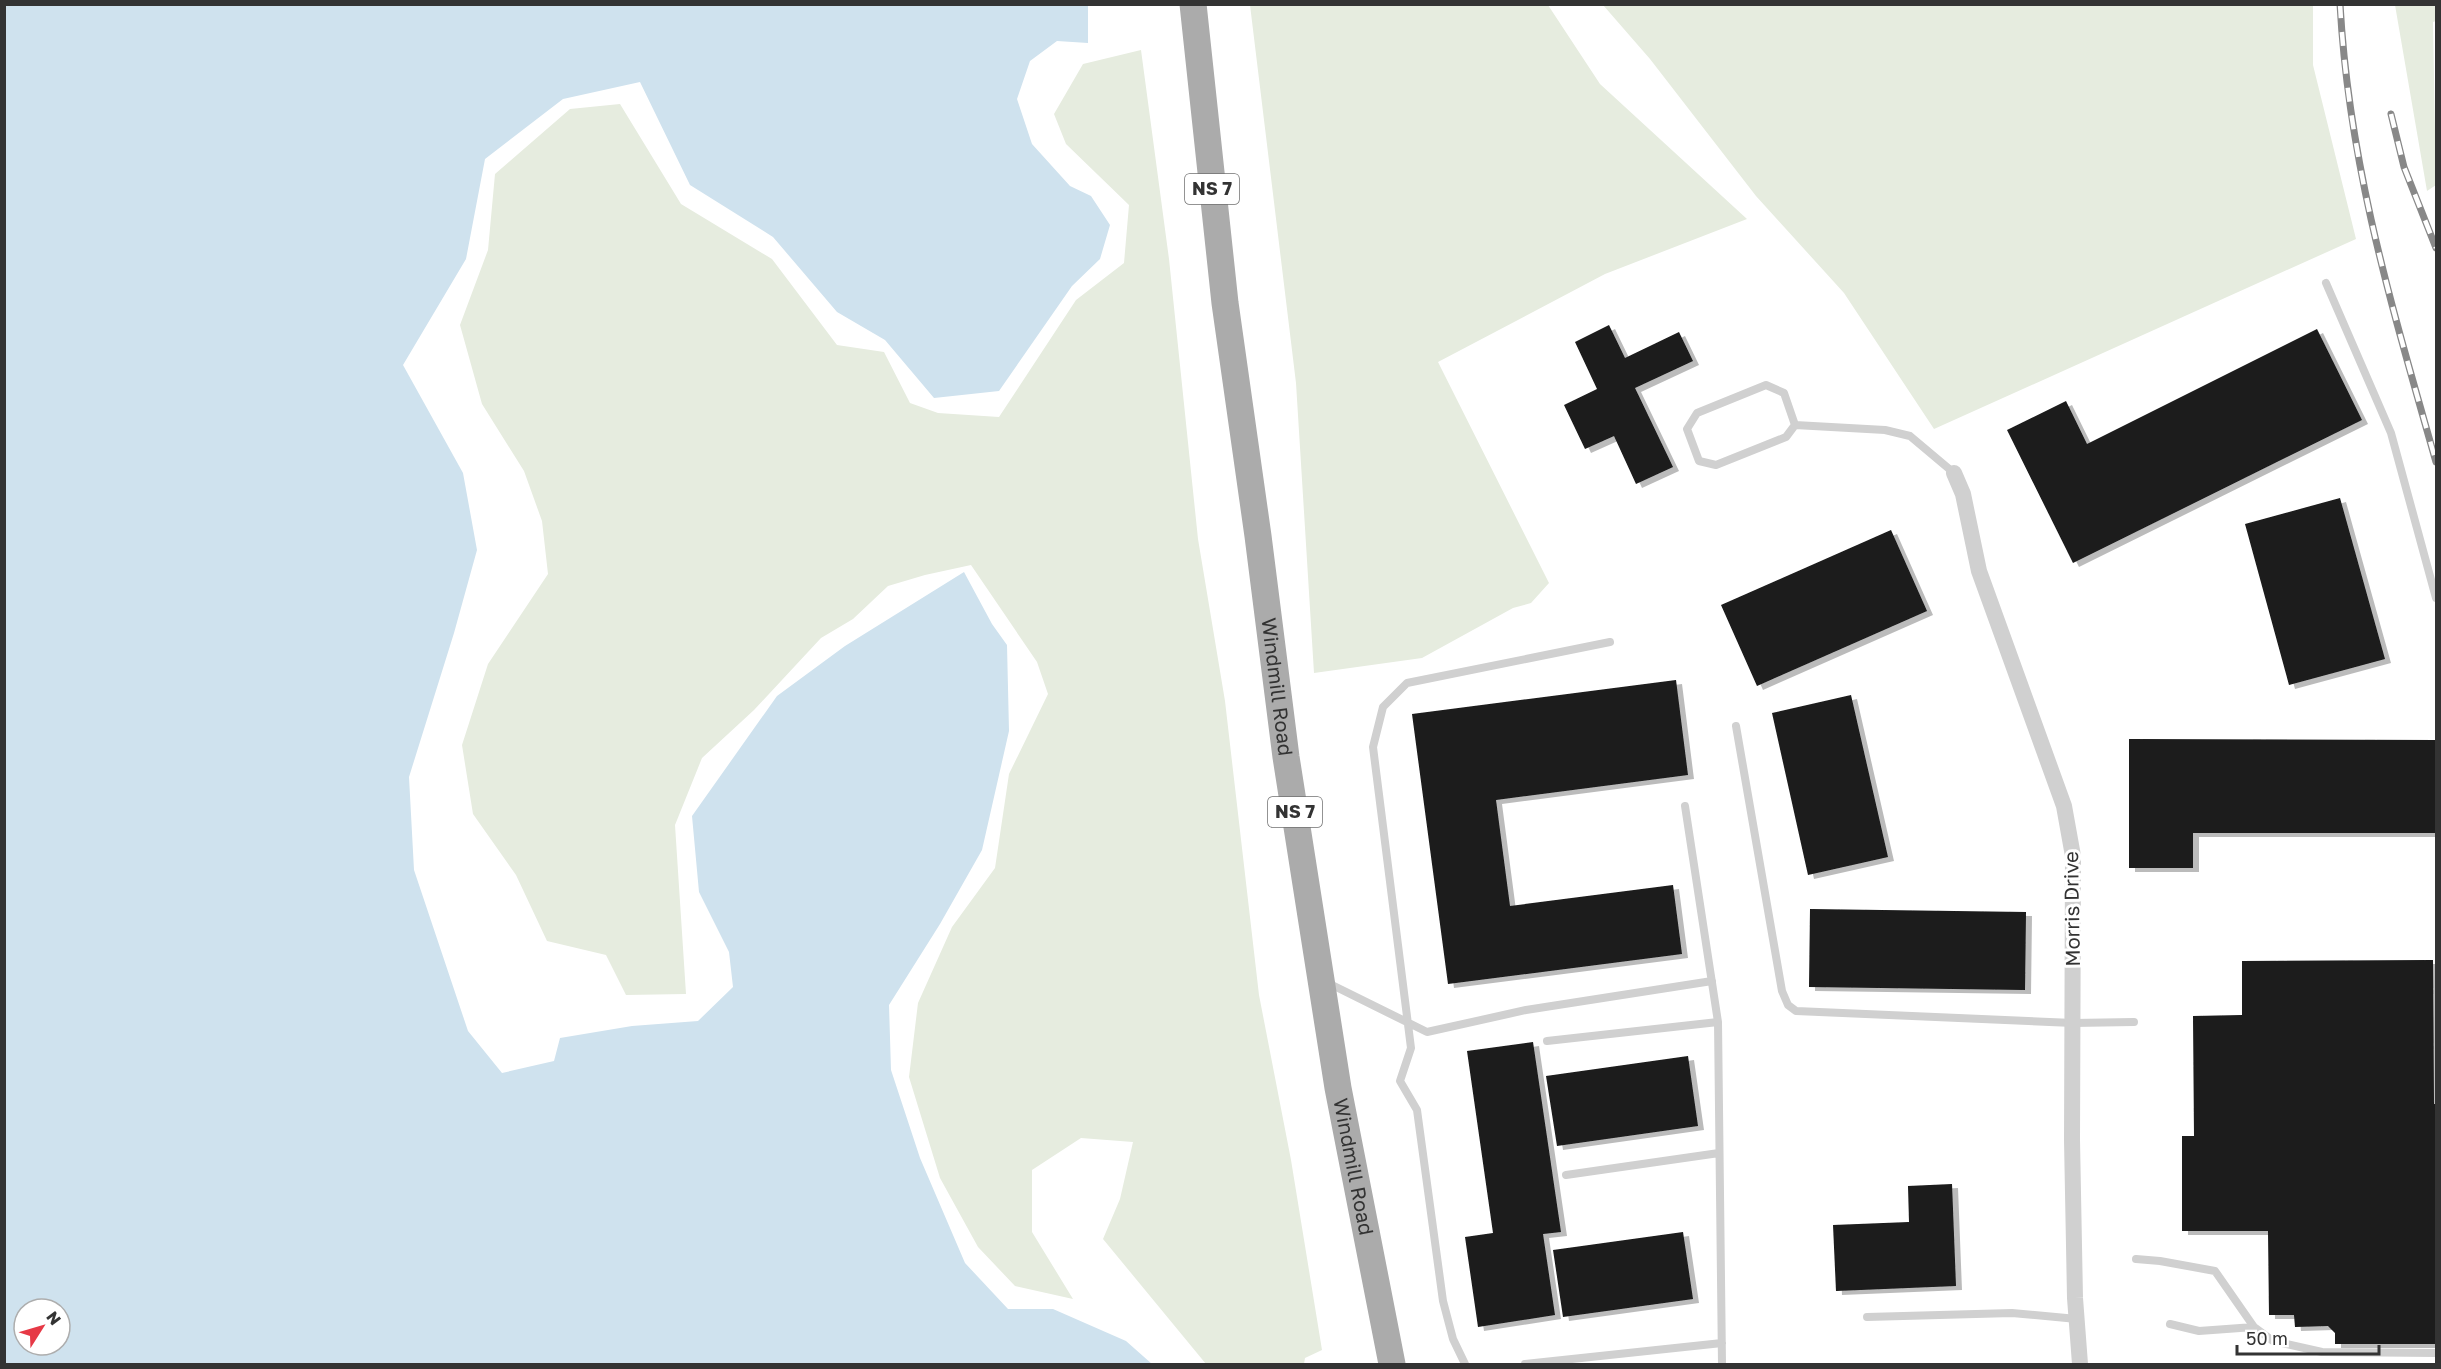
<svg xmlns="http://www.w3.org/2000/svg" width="2441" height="1369" font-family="'Golos Text',sans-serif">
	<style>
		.green { fill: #e6ecdf }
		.water { fill: #cfe2ee; fill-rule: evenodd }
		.building { fill: #1a1a1a; filter: url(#shadow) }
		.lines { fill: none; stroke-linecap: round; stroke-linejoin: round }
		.lane { stroke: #d0d0d0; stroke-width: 8 }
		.street { stroke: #d0d0d0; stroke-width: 16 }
		.primary { stroke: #ababab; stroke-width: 27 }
		.rail-casing { stroke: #888; stroke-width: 7 }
		.rail { stroke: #fff; stroke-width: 4.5; stroke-dasharray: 14; stroke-linecap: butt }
		.labels { text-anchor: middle; stroke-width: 6; stroke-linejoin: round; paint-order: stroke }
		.shield { fill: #fff; stroke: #707070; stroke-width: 1.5 }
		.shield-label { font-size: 18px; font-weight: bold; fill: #333 }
		.street-label { font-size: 20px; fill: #333; stroke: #fff }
	</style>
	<defs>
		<filter id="shadow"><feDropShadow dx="6" dy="4" stdDeviation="0" flood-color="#0004"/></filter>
	</defs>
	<rect width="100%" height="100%" fill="#fff"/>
	<path class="green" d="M1250 5H1548L1600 84 1747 219 1605 274 1438 362 1549 583 1531 603 1513 608 1422 658 1314 673 1296 383Z
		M1603 5H2313V65L2356 239 1934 429 1844 293 1756 196 1650 59Z
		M2395 5H2436V21L2433 22 2436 185 2427 191Z
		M1141 50 1169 259 1198 539 1225 701 1259 995 1291 1160 1322 1350 1305 1358 1304 1364H1206L1103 1239 1120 1199 1133 1142 1081 1138 1032 1170V1232L1073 1299 1015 1286 978 1247 940 1178 909 1077 918 1003 952 927 995 868 1009 774 1048 694 1037 662 971 565 925 575 888 586 853 619 821 638 754 710 702 758 675 825 686 994 626 995 606 955 547 941 516 875 473 814 462 745 488 664 548 574 542 521 524 471 482 404 460 325 488 250 495 174 570 109 620 104 681 204 772 259 837 345 884 352 910 403 938 413 999 417 1076 300 1124 263 1129 205 1066 144 1054 114 1083 64Z"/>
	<path class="water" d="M5 4 1088 5V43L1057 41 1030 61 1017 99 1032 144 1070 186 1091 196 1110 225 1100 259 1072 286 999 391 934 398 885 340 837 312 773 237 690 185 640 82 563 99 485 159 466 259 403 365 463 473 477 550 454 633 409 777 414 870 468 1031 502 1073 554 1061 560 1038 632 1026 698 1021 733 987 729 952 699 892 692 816 777 696 845 646 964 572 992 624 1007 645 1009 731 982 850 940 924 889 1005 891 1070 920 1158 965 1263 1008 1309H1053L1126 1341 1152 1364H5ZM24 1309H60V1345H24Z"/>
	<path class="building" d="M1609 325 1625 358 1679 332 1693 361 1635 388 1673 467 1636 484 1614 436 1585 449 1564 405 1597 389 1575 342Z
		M2317 329 2362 420 2073 563 2007 430 2066 401 2087 444Z
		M2340 498 2385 659 2289 685 2245 524Z
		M1891 530 1927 611 1757 686 1721 605Z
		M1676 680 1688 775 1496 800 1510 906 1673 885 1682 954 1448 984 1412 714Z
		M1851 695 1888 857 1808 875 1772 713Z
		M2129 739 2436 740V833H2193V868H2129Z
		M1810 909 2026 912 2025 990 1809 987Z
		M2433 960 2434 1104H2436V1344H2335V1333L2328 1326 2295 1327 2294 1315H2269L2268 1231H2182V1136H2194L2193 1016 2242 1015V961Z
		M1533 1042 1561 1232 1543 1234 1555 1315 1478 1327 1465 1237 1493 1233 1467 1051Z
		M1688 1056 1698 1126 1557 1146 1546 1076Z
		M1952 1184 1956 1286 1836 1291 1833 1225 1909 1222 1908 1186Z
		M1683 1232 1693 1299 1563 1317 1553 1250Z"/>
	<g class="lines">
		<path class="lane" d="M2326 283 2391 433 2436 598
			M1795 425 1784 393 1766 385 1697 413 1687 429 1699 461 1716 465 1786 437 1795 425 1885 430 1910 436 1954 473
			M1736 726 1782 991 1788 1005 1796 1011 2073 1023 2134 1022
			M1685 806 1718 1022 1722 1364
			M1326 982 1427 1032 1526 1010 1712 981
			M1547 1041 1718 1022
			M1566 1175 1719 1153
			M2136 1259 2160 1261 2215 1271 2254 1327
			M1867 1317 2012 1313 2077 1319
			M2170 1324 2199 1331 2254 1327 2273 1341 2322 1352 2436 1353
			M1465 1364 1453 1339 1443 1301 1417 1110 1400 1081 1411 1048 1373 747 1383 707 1407 683 1610 642
			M1525 1364 1722 1343"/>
		<path class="street" d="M1954 473 1963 494 1979 571 2064 806 2073 856 2072 1140 2075 1298 2080 1364"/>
		<path class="primary" id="s1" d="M1193 4 1225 303 1258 536 1286 757 1338 1088 1392 1364"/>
		<defs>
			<path id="rail" d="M2340 4C2349 167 2392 307 2436 462
				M2391 114 2404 167 2436 248"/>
		</defs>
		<use href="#rail" class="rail-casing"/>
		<use href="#rail" class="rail"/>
	</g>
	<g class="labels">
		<g class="shield">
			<rect x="1185" y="174" width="54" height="30" rx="4.5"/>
			<rect x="1268" y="797" width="54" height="30" rx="4.5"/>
		</g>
		<g class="shield-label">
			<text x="1212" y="195">NS 7</text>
			<text x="1295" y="818">NS 7</text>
		</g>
		<g class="street-label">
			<text dy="7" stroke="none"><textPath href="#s1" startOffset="688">Windmill Road</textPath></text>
			<text transform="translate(2072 909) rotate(-91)" y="7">Morris Drive</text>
			<text dy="7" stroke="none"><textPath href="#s1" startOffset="1174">Windmill Road</textPath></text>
		</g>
	</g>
	<rect width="2441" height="1369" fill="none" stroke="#333333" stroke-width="12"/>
	<g transform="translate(42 1327) rotate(53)"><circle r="28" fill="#ffffff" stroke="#adadad" stroke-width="1.5"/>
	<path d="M0-4.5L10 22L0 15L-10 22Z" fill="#e63946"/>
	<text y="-9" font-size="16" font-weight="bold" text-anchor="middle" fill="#333333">N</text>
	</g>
	<path d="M2237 1345v9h142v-9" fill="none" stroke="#333333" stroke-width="3"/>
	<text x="2246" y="1345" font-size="18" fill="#333333" stroke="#ffffff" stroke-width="4.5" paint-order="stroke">50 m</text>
</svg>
